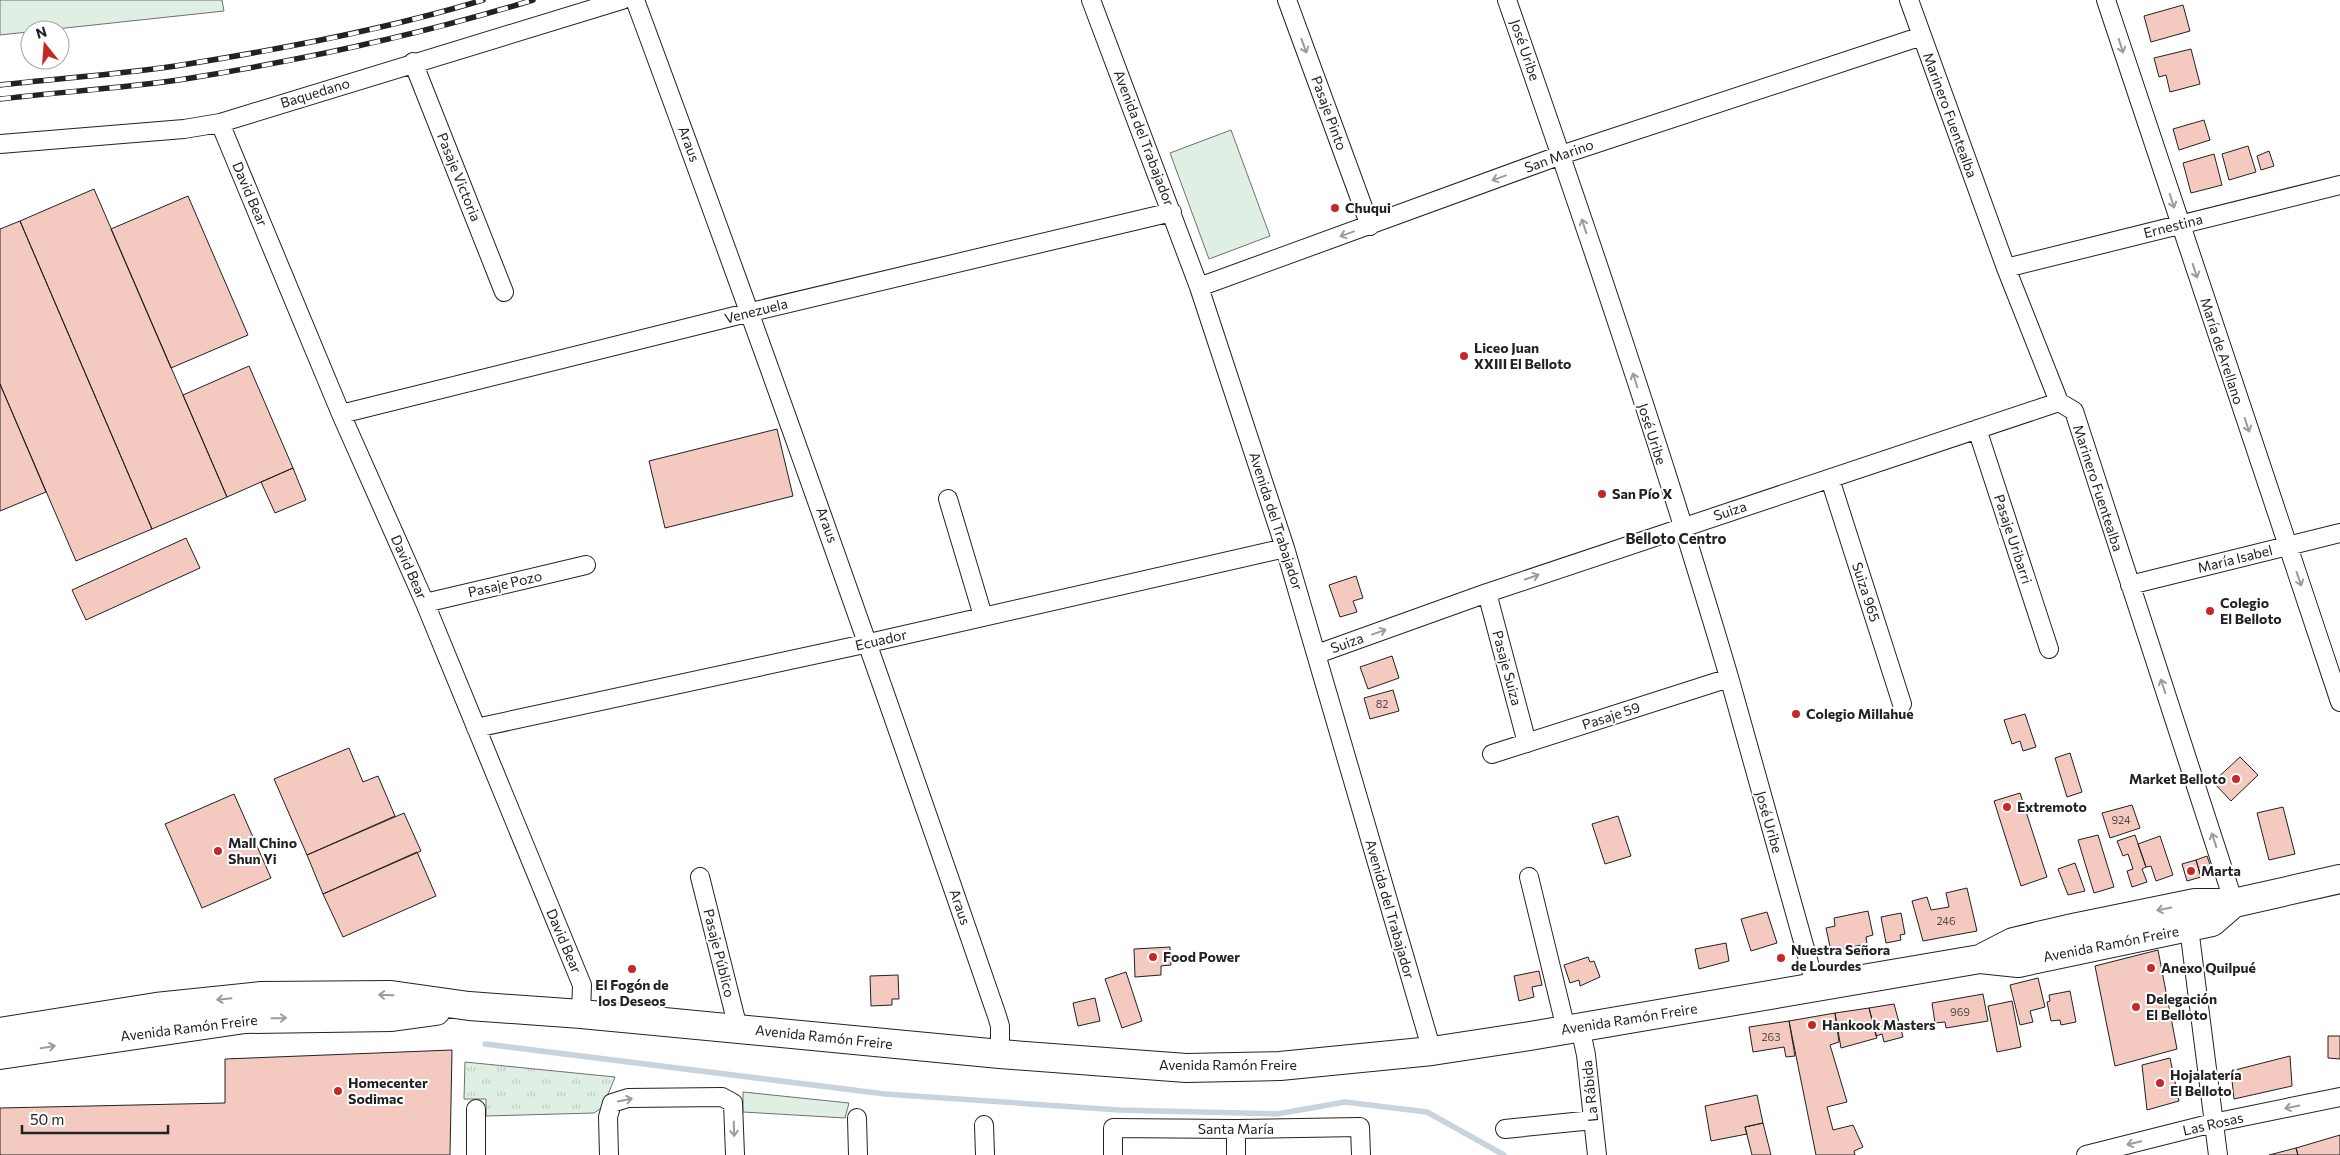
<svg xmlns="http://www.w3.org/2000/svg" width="2340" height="1155" font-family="Commissioner,sans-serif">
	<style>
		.grass { fill: #e0efe3; stroke: #6f6f6f }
		.park { fill: url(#park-tufts); stroke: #6f6f6f }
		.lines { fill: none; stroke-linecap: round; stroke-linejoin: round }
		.stream { stroke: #c7d3dd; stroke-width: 5.5 }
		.building { fill: #f3c9c0; stroke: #222 }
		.street-casing { stroke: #222; stroke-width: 20 }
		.primary-casing { stroke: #222; stroke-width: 30 }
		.street { stroke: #fff; stroke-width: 18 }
		.primary { stroke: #fff; stroke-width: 28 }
		.rail-casing { stroke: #222; stroke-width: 5.5 }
		.rail { stroke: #fff; stroke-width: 4; stroke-dasharray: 11; stroke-linecap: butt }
		.oneway { stroke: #9c9c9c }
		.poi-dot { fill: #c62828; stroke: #fff; stroke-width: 2 }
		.labels { text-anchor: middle; stroke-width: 4; stroke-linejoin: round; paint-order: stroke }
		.number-label { font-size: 11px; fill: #564c4a }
		.street-label { font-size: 14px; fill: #222; stroke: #fff }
		.poi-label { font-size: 14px; font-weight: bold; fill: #222; stroke: #fff; text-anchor: start }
		.neighbourhood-label { font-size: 15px; font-weight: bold; fill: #222; stroke: #fff }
	</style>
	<defs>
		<pattern id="park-tufts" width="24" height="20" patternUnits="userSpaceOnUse" patternTransform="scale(1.25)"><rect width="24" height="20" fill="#e0efe3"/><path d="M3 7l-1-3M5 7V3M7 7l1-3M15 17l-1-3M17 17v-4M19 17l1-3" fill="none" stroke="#c0cdc2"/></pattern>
	</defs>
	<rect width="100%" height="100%" fill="#fff"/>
	<path class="grass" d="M0 0H222L224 11 0 35Z
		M1231 130 1270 236 1209 259 1170 153Z
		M743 1092 849 1103 845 1118 743 1112Z"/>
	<path class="park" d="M465 1062 615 1077 603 1107 594 1113 486 1116V1099H464Z"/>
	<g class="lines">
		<path class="stream" d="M485 1044 885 1094 1119 1110 1277 1114 1345 1102 1427 1112 1504 1155"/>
	</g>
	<path class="building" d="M2183 5 2190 31 2151 42 2144 16Z
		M2191 49 2200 84 2170 92 2166 75 2159 77 2154 58Z
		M2204 120 2210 140 2179 150 2173 129Z
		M2248 146 2256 172 2229 180 2222 154Z
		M2269 151 2274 166 2261 170 2257 156Z
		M2214 154 2222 185 2191 193 2183 163Z
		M94 189 227 497 152 529 20 221Z
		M188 196 248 335 171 368 111 229Z
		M20 221 152 529 76 561 0 384V229Z
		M249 366 293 468 227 497 183 395Z
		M0 384 46 492 0 511Z
		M777 429 793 496 665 528 649 461Z
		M293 468 306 500 275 513 261 482Z
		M186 538 200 568 86 620 72 590Z
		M1356 576 1363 598 1353 601 1357 612 1340 617 1329 585Z
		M1392 656 1399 678 1368 689 1360 667Z
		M1393 690 1399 711 1370 719 1364 698Z
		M2025 714 2036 747 2023 751 2020 741 2012 744 2004 720Z
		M349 748 363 782 378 776 395 816 307 855 274 779Z
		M2070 753 2082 792 2067 797 2055 758Z
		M2240 757 2258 775 2231 801 2213 782Z
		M2020 793 2047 877 2021 886 1994 801Z
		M234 794 271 878 202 908 165 824Z
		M2132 805 2140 828 2110 838 2102 813Z
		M2283 807 2295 854 2269 860 2257 813Z
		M404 813 421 851 323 894 307 855Z
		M1618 816 1631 856 1605 864 1592 824Z
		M2098 835 2114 887 2094 893 2078 840Z
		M2135 835 2146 867 2142 869 2147 882 2132 887 2127 871 2133 869 2128 854 2123 856 2117 841Z
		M2160 836 2173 875 2156 881 2151 866 2146 867 2138 844Z
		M417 852 436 896 343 937 323 894Z
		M2207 856 2213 873 2201 877 2196 860Z
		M2196 860 2201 877 2187 881 2182 864Z
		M2075 863 2085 891 2068 895 2058 869Z
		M1967 888 1977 931 1923 941 1912 901 1927 897 1931 910 1949 907 1946 893Z
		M1868 911 1873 935 1866 937 1867 944 1831 951 1826 928 1835 926 1834 918Z
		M1767 912 1777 943 1751 951 1741 919Z
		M1901 913 1905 934 1900 935 1901 940 1886 943 1881 917Z
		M1726 943 1729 961 1699 969 1695 949Z
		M1170 947 1171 965 1161 966V975L1135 977 1134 949Z
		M2158 950 2177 1049 2115 1066 2095 966Z
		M1588 957 1590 962 1594 961 1600 977 1580 986 1579 980 1570 983 1564 965Z
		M1539 971 1542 985 1532 987 1534 997 1519 1001 1514 976Z
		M1126 972 1142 1021 1122 1028 1105 979Z
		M898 975 899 999H892V1005L871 1006 870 976Z
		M2038 978 2045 1007 2030 1011 2033 1022 2020 1025 2010 985Z
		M2070 991 2076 1022 2061 1025 2060 1020 2051 1021 2047 1002 2050 1001 2049 995Z
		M1983 994 1988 1021 1946 1028 1945 1022 1935 1023 1932 1003Z
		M1095 998 1100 1021 1078 1026 1073 1003Z
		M2012 1001 2021 1047 1997 1052 1988 1006Z
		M1894 1004 1903 1037 1884 1042 1882 1034 1876 1036 1869 1008Z
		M1869 1008 1877 1038 1841 1048 1835 1013Z
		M1835 1013 1839 1042 1830 1045 1847 1102 1827 1107 1833 1130 1853 1125 1863 1147 1854 1151 1855 1155H1816L1789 1021Z
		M1789 1021 1795 1056 1786 1057 1784 1047 1753 1052 1749 1027Z
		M2328 1036H2340V1059L2328 1058Z
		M452 1050 450 1155H0V1108L225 1103V1059Z
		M2290 1056 2292 1086 2234 1099 2231 1071Z
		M2170 1058 2179 1101 2147 1110 2142 1065Z
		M1757 1095 1763 1123 1745 1127 1747 1134 1711 1141 1705 1106Z
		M1763 1123 1771 1155H1752L1745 1127Z
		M2340 1135V1155H2298L2296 1148Z
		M2296 1148 2298 1155H2269Z"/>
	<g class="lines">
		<defs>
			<path id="street" d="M635 0C760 337 880 676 997 1016L1000 1026V1054
				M1091 0 1199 287 1285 548 1432 1051
				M1287 0 1370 226
				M1507 0C1585 224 1662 450 1729 677 1759 781 1787 885 1816 988
				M1909 0 2006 268 2059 402 2074 411 2234 903
				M2106 0 2340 702
				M413 62 504 292
				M220 123 341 414 425 603 582 985 581 1014
				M0 144 184 129 220 123 622 0
				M2006 268 2340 185
				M1199 287 1561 155 1922 36
				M341 414 751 312 1172 212
				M1977 429 2049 649
				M1830 479 1902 704
				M948 499 983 616
				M2130 585 2340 533
				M1487 593 1527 743
				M425 603 586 565
				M1317 654 1487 593 2059 402
				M476 728 869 643 1285 548
				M1492 754 1729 678
				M700 877 738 1028
				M1529 877 1566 1029
				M2189 928 2218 1155
				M1580 1027 1586 1055 1597 1155
				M476 1109V1155
				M857 1118 858 1155
				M984 1125 985 1155
				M1236 1129V1155
				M1505 1129 1593 1120
				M609 1155 608 1117 612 1103 628 1098 722 1097 733 1103 735 1155
				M1113 1155V1128L1236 1129 1360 1127 1361 1155
				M2086 1155 2213 1123 2340 1097"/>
			<path id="primary" d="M1980 959 2013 942 2068 929 2195 903H2234L2340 879
				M0 1032 156 1007 261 996 391 995 469 1006 581 1014 1000 1054 1186 1068 1280 1066 1432 1051 1530 1036 1980 959 2018 963 2212 922 2234 903
				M0 1055 245 1019 392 1017 436 1011"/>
		</defs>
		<use href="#street" class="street-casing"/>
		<use href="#primary" class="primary-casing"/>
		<use href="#street" class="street"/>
		<use href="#primary" class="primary"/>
		<defs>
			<path id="rail" d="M0 85C62 78 126 74 188 64 287 48 387 29 483 0
				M0 99C61 92 124 88 185 79 302 60 420 35 533 0"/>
		</defs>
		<use href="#rail" class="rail-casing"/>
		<use href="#rail" class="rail"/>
	</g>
	<defs><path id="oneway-shaft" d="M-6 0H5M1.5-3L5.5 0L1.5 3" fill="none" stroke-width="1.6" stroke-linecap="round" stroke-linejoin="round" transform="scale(1.25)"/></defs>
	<g class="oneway">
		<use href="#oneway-shaft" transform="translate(1304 46) rotate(70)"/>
		<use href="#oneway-shaft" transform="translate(2121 46) rotate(72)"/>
		<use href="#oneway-shaft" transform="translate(1499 178) rotate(160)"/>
		<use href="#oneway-shaft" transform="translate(2172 201) rotate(72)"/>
		<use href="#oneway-shaft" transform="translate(1584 226) rotate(-108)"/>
		<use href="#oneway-shaft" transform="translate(1347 234) rotate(160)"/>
		<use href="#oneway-shaft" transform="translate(2195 271) rotate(72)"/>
		<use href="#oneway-shaft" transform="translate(1635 380) rotate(-108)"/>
		<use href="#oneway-shaft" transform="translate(2247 425) rotate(72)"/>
		<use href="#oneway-shaft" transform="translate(1532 577) rotate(-19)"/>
		<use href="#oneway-shaft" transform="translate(2299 579) rotate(71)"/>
		<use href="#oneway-shaft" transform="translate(1379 632) rotate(-20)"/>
		<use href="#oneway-shaft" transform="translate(2163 686) rotate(-108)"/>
		<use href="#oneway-shaft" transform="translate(2214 840) rotate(-108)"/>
		<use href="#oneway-shaft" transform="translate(2164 909) rotate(168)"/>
		<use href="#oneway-shaft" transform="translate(386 995) rotate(-178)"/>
		<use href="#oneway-shaft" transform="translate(224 999) rotate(174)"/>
		<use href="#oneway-shaft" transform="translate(279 1018) rotate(-1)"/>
		<use href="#oneway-shaft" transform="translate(48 1047) rotate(-9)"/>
		<use href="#oneway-shaft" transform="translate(625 1100) rotate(-11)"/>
		<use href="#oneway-shaft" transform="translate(2292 1107) rotate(168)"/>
		<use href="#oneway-shaft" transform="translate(734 1129) rotate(88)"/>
		<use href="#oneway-shaft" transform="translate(2134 1143) rotate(166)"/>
	</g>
	<g class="poi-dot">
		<circle cx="1335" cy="208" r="5"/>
		<circle cx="1464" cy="356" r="5"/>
		<circle cx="1602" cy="494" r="5"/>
		<circle cx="2210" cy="611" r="5"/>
		<circle cx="1796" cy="714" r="5"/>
		<circle cx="2236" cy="779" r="5"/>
		<circle cx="2007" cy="807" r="5"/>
		<circle cx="218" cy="851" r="5"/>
		<circle cx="2191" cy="871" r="5"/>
		<circle cx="1153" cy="957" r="5"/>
		<circle cx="1781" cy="958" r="5"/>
		<circle cx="2151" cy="968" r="5"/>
		<circle cx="632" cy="969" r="5"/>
		<circle cx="2136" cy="1007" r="5"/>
		<circle cx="1812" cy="1025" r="5"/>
		<circle cx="2160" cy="1083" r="5"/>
		<circle cx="338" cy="1091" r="5"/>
	</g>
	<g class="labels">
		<g class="number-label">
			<text x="1382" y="708">82</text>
			<text x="2121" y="824">924</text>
			<text x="1946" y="925">246</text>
			<text x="1960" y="1016">969</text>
			<text x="1771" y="1041">263</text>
		</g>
		<g class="street-label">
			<text transform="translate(1525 50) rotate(71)" y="5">José Uribe</text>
			<text transform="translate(315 93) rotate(-17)" y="5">Baquedano</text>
			<text transform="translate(1329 113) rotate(70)" y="5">Pasaje Pinto</text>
			<text transform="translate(1950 115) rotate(70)" y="5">Marinero Fuentealba</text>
			<text transform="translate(1144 138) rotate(69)" y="5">Avenida del Trabajador</text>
			<text transform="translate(689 144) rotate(70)" y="5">Araus</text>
			<text transform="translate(1559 156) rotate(-20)" y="5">San Marino</text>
			<text transform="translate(459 177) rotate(68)" y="5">Pasaje Victoria</text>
			<text transform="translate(250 194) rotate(67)" y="5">David Bear</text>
			<text transform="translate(2173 226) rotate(-14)" y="5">Ernestina</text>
			<text transform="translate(756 311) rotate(-14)" y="5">Venezuela</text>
			<text transform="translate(2222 351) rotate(72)" y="5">María de Arellano</text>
			<text transform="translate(1652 434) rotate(72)" y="5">José Uribe</text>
			<text transform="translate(2098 488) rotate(72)" y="5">Marinero Fuentealba</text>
			<text transform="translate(1730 511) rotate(-18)" y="5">Suiza</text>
			<text transform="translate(1276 521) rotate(72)" y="5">Avenida del Trabajador</text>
			<text transform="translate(827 525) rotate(70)" y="5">Araus</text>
			<text transform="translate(2013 539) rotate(72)" y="5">Pasaje Uribarri</text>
			<text transform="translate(2235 559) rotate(-14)" y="5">María Isabel</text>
			<text transform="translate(409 567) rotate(66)" y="5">David Bear</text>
			<text transform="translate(505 584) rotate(-13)" y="5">Pasaje Pozo</text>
			<text transform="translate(1866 592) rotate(72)" y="5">Suiza 965</text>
			<text transform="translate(881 640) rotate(-13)" y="5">Ecuador</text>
			<text transform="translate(1347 643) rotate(-20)" y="5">Suiza</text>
			<text transform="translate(1507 668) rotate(75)" y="5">Pasaje Suiza</text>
			<text transform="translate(1611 716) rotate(-18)" y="5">Pasaje 59</text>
			<text transform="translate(1769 822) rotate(74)" y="5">José Uribe</text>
			<text transform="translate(960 907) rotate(71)" y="5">Araus</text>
			<text transform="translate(1390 909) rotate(74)" y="5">Avenida del Trabajador</text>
			<text transform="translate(564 941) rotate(67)" y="5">David Bear</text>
			<text transform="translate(2111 944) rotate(-11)" y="5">Avenida Ramón Freire</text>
			<text transform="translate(719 953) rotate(76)" y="5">Pasaje Público</text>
			<text transform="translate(1629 1019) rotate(-9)" y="5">Avenida Ramón Freire</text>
			<text transform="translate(189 1028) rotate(-7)" y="5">Avenida Ramón Freire</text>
			<text transform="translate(824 1037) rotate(6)" y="5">Avenida Ramón Freire</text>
			<text x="1228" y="1070">Avenida Ramón Freire</text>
			<text transform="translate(1590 1091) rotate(-96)" y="5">La Rábida</text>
			<text transform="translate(2213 1124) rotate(-13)" y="5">Las Rosas</text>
			<text x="1236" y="1134">Santa María</text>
		</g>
		<g class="poi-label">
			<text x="1345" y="213">Chuqui</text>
			<text x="1474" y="353">Liceo Juan<tspan x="1474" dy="16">XXIII El Belloto</tspan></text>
			<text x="1612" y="499">San Pío X</text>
			<text x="2220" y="608">Colegio<tspan x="2220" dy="16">El Belloto</tspan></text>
			<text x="1806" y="719">Colegio Millahue</text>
			<text x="2226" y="784" text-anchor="end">Market Belloto</text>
			<text x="2017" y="812">Extremoto</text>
			<text x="228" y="848">Mall Chino<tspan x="228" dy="16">Shun Yi</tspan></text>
			<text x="2201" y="876">Marta</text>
			<text x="1791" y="955">Nuestra Señora<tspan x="1791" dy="16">de Lourdes</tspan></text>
			<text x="1163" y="962">Food Power</text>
			<text x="2161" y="973">Anexo Quilpué</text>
			<text x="632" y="990" text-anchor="middle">El Fogón de<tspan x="632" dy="16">los Deseos</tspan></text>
			<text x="2146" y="1004">Delegación<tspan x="2146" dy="16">El Belloto</tspan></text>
			<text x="1822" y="1030">Hankook Masters</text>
			<text x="2170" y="1080">Hojalatería<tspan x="2170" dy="16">El Belloto</tspan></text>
			<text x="348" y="1088">Homecenter<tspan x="348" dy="16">Sodimac</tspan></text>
		</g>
		<g class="neighbourhood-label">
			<text x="1676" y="544">Belloto Centro</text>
		</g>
	</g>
	<g transform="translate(45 45) rotate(343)"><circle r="24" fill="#ffffff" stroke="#a7a7a7"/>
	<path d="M0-4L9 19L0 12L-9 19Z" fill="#c62828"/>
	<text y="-8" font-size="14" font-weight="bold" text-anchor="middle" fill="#222222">N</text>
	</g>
	<path d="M22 1125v8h146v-8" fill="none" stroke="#222222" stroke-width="2.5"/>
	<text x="30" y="1125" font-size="15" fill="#222222" stroke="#ffffff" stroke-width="4" paint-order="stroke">50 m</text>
</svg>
